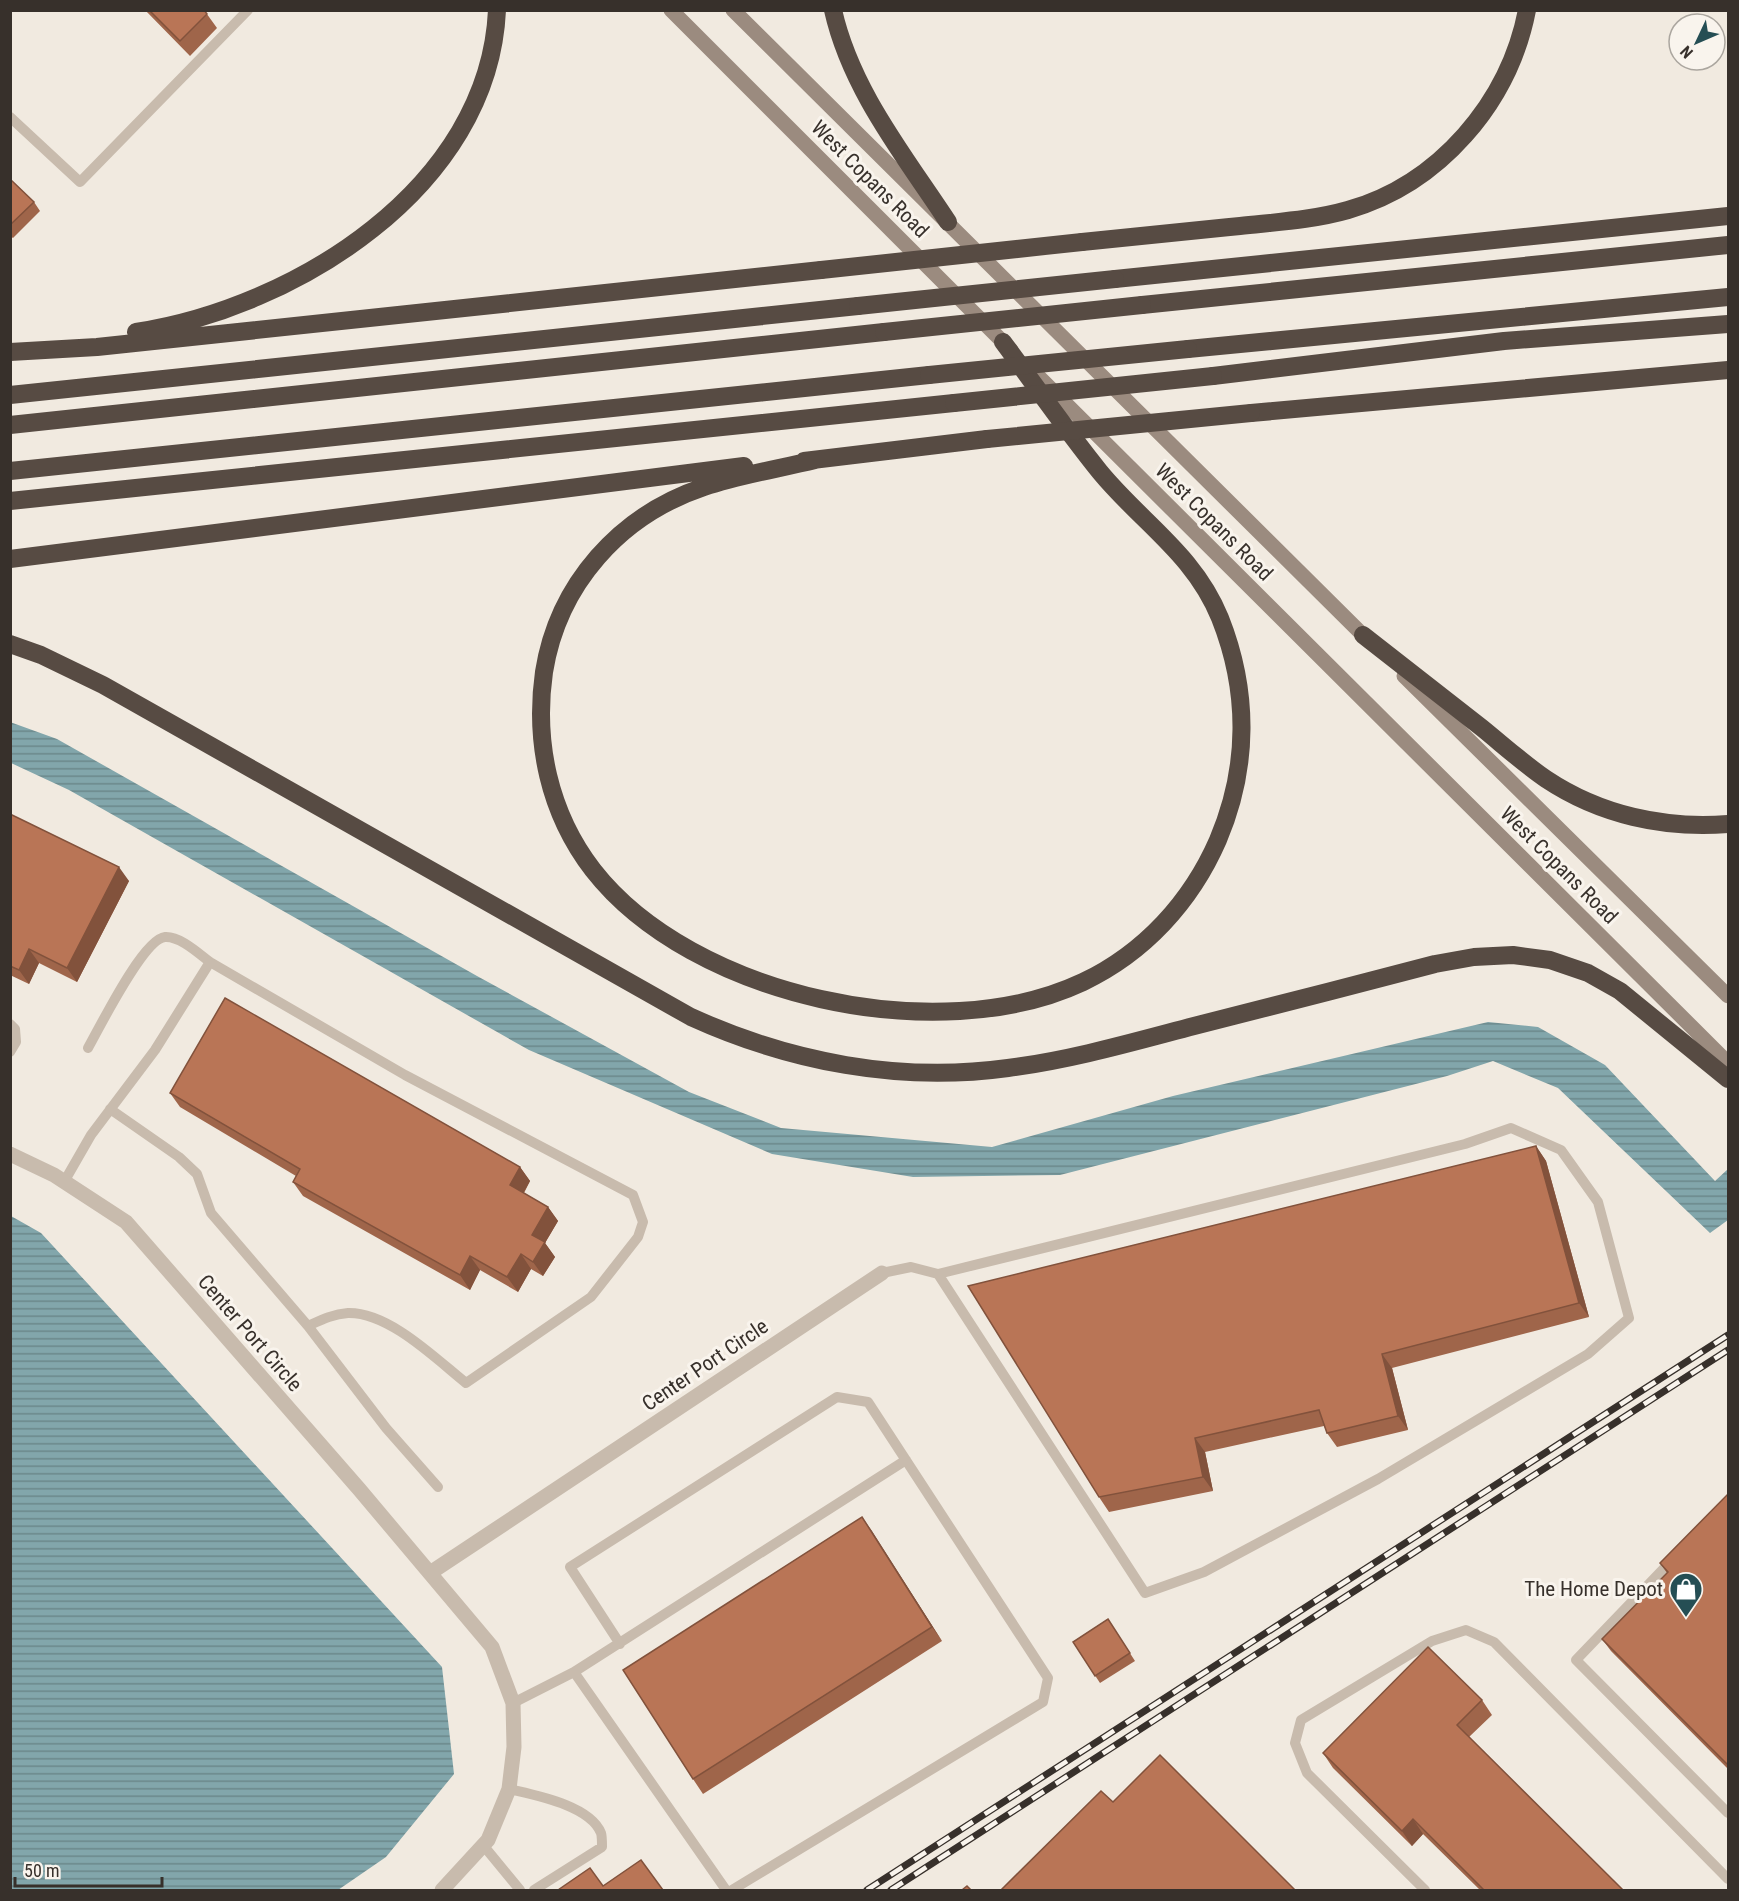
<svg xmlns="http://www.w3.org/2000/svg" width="1739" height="1901" font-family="'Roboto Condensed',sans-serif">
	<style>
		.water { fill: url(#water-rules) }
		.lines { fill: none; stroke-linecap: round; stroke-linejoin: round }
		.lane { stroke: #c8bbad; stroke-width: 10 }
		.street { stroke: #c8bbad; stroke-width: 15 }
		.secondary { stroke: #9b8b7f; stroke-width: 15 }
		.highway { stroke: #574b43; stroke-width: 18 }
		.rail-casing { stroke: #37302b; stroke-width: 7 }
		.rail { stroke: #f9f4ed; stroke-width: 4.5; stroke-dasharray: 14; stroke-linecap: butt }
		.highway-bridge { stroke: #574b43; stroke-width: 18 }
		.wall { fill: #9f654a }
		.shaded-wall { fill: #82523c }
		.building { fill: #b97556; stroke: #82523c; stroke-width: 1.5 }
		.labels { text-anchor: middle; stroke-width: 6; stroke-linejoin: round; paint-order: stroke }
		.street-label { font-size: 21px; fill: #37302b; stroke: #f9f4ed }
		.poi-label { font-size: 21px; fill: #37302b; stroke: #f9f4ed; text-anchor: end }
	</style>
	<defs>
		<pattern id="water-rules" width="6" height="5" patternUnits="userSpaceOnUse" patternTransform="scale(1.5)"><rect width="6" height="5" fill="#82a6ab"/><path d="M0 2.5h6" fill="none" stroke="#6b888b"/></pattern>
	</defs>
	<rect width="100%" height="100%" fill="#f1eae0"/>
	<path class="water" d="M10 722 57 739 477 976 689 1092 781 1128 992 1147 1173 1096 1488 1022 1538 1027 1605 1065 1715 1181 1728 1169V1220L1710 1233 1558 1088 1493 1061 1447 1076 1060 1175 913 1177 772 1154 529 1050 69 790 11 763Z
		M11 1216 41 1233 442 1667 454 1774 386 1857 338 1890H11Z"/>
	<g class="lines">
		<path class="lane" d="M10 117 80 182 248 10
			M10 1024 15 1029 16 1042 10 1052
			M88 1048C100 1027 143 939 165 937 180 936 198 953 210 962
			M110 1109 179 1157 197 1174 211 1213 308 1326
			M64 1182 91 1135 155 1050 210 962 405 1075 633 1195 643 1222 638 1237 591 1297 466 1383C436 1359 389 1312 348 1313 333 1314 321 1320 308 1326L386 1428 438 1487
			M882 1273 911 1267 938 1274 1465 1144 1511 1128 1561 1150 1598 1202 1629 1318 1588 1354 1378 1479 1204 1572 1145 1593 938 1274
			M1672 1560 1576 1660 1728 1813
			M620 1644 570 1567 837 1397 868 1402 1048 1678 1043 1702 732 1890
			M574 1672 906 1460
			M513 1703 574 1672 726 1890
			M509 1789C534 1795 590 1805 601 1833 602 1836 602 1843 602 1847L534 1890
			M483 1845 520 1890
			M1425 1890 1307 1773 1295 1743 1301 1720 1432 1641 1466 1630 1494 1642 1728 1879"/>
		<path class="street" d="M10 1154 54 1175 126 1222 359 1489 492 1647 513 1703 514 1747 509 1789 488 1840 442 1890
			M430 1573 882 1273"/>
		<path class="secondary" d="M671 10 1011 350
			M733 10 1370 642
			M1031 369 1728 1063
			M1404 676 1728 996"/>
		<path class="highway" d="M833 10C851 90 904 155 948 222
			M1082 242C1134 237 1187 231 1240 226 1276 222 1313 220 1348 210 1439 184 1509 103 1527 10
			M1115 279 1728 216
			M1142 305 1728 245
			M136 332C294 308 489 188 497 10
			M1188 349 1728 297
			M10 352 97 347 821 270
			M1213 376 1504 341 1728 324
			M10 395 858 306
			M1251 413 1728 370
			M10 425 884 332
			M815 460C778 469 739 475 704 487 620 515 558 584 544 672 534 742 549 813 593 870 692 997 939 1050 1083 982 1144 953 1191 902 1218 840 1249 767 1249 691 1220 618 1194 554 1142 523 1100 472 1066 430 1035 385 1003 342
			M804 461 987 439
			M10 471 929 375
			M10 501 954 403
			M10 559 744 466
			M1363 635C1403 666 1442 697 1482 728 1503 745 1524 764 1546 779 1600 815 1664 829 1728 824
			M10 644 41 655 103 685 691 1017C790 1062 899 1083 1008 1068 1071 1060 1133 1042 1194 1026 1274 1006 1355 985 1435 964L1474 957 1513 955 1550 960 1588 973 1620 991 1728 1079"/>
		<defs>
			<path id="rail" d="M867 1890 1728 1335
				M891 1890 1728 1350"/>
		</defs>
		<use href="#rail" class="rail-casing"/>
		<use href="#rail" class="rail"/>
		<path class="highway-bridge" d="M821 270 1082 242
			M858 306 1115 279
			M884 332 1142 305
			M929 375 1188 349
			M954 403 1213 376
			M987 439 1251 413"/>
	</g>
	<path class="wall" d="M145 10H204L217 28 190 56Z
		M10 179 34 202 40 211 13 238 10 236Z
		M10 814 129 881 77 982 39 963 29 984 10 975Z
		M170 1093 520 1167 530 1181 524 1193 548 1207 558 1221 545 1243 555 1257 543 1276 531 1269 518 1292 480 1270 470 1290 303 1196 293 1182 296 1176 180 1107Z
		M1536 1146 1546 1161 1589 1317 1392 1368 1408 1430 1337 1447 1327 1433 1324 1426 1205 1452 1213 1491 1109 1512 1099 1497Z
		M1728 1494V1769L1611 1651 1602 1639 1667 1573 1660 1563Z
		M862 1517 942 1641 703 1794 693 1779Z
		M1108 1619 1135 1661 1100 1683 1073 1642Z
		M1482 1700 1492 1715 1469 1737 1623 1890H1480L1423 1834 1412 1846 1333 1768 1323 1753Z"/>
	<path class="shaded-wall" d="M119 867 129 881 77 982 67 968Z
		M29 949 39 963 29 984 19 970Z
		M1536 1146 1546 1161 1589 1317 1579 1303Z
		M520 1167 530 1181 520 1199 510 1185Z
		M548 1207 558 1221 545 1243 555 1257 543 1276 533 1262 532 1235Z
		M521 1254 531 1269 518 1292 507 1277Z
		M470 1256 480 1270 470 1290 460 1275Z
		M1382 1354 1392 1368 1408 1430 1398 1416Z
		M1195 1438 1205 1452 1213 1491 1203 1477Z
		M862 1517 872 1531 942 1641 932 1627Z
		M1413 1819 1423 1834 1412 1846 1402 1831Z"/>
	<path class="building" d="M149 10H204L207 14 180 41Z
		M10 179 34 202 10 225Z
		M10 814 119 867 67 968 29 949 19 970 10 966Z
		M225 998 520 1167 510 1185 548 1207 532 1235 545 1242 533 1262 521 1254 507 1277 470 1256 460 1275 293 1182 300 1169 170 1093Z
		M1536 1146 1579 1303 1382 1354 1398 1416 1327 1433 1319 1410 1195 1438 1203 1477 1099 1497 968 1286Z
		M1728 1494V1765L1602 1639 1668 1572 1660 1563Z
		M862 1517 932 1627 693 1779 623 1670Z
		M1108 1619 1130 1653 1095 1676 1073 1642Z
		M1428 1647 1482 1700 1457 1725 1623 1890H1484L1413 1819 1402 1831 1323 1753Z
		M1160 1755 1295 1890H1001L1101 1791 1113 1802Z
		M641 1860 663 1890H558L590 1868 603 1886Z
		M967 1886 971 1890H962Z"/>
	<defs>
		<symbol id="shop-pin" viewBox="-11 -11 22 30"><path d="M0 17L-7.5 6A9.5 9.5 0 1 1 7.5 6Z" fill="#254e54" stroke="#f9f4ed"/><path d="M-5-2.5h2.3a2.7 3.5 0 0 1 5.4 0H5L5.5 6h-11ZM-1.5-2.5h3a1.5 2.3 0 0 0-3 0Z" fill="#fff"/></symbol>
	</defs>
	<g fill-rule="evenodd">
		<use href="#shop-pin" x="1667" y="1570" width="38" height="52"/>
	</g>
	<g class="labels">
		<g class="street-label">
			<text transform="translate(870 179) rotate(45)" y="7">West Copans Road</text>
			<text transform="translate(1214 522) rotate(45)" y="7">West Copans Road</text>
			<text transform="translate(1559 865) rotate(45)" y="7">West Copans Road</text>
			<text transform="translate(250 1333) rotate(49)" y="7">Center Port Circle</text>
			<text transform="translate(705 1365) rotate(-34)" y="7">Center Port Circle</text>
		</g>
		<g class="poi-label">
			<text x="1663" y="1596">The Home Depot</text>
		</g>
	</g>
	<rect width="1739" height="1901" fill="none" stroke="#37302b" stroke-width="24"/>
	<g transform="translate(1697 42) rotate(226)"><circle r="28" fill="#f9f4ed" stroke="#aba69f" stroke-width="1.5"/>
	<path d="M0-4.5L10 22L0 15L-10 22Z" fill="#254e54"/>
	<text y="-9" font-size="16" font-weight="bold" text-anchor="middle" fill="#37302b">N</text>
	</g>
	<path d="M15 1877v9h147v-9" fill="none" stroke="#37302b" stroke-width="3"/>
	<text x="24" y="1877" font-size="18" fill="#37302b" stroke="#f9f4ed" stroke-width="4.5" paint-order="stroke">50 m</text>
</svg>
